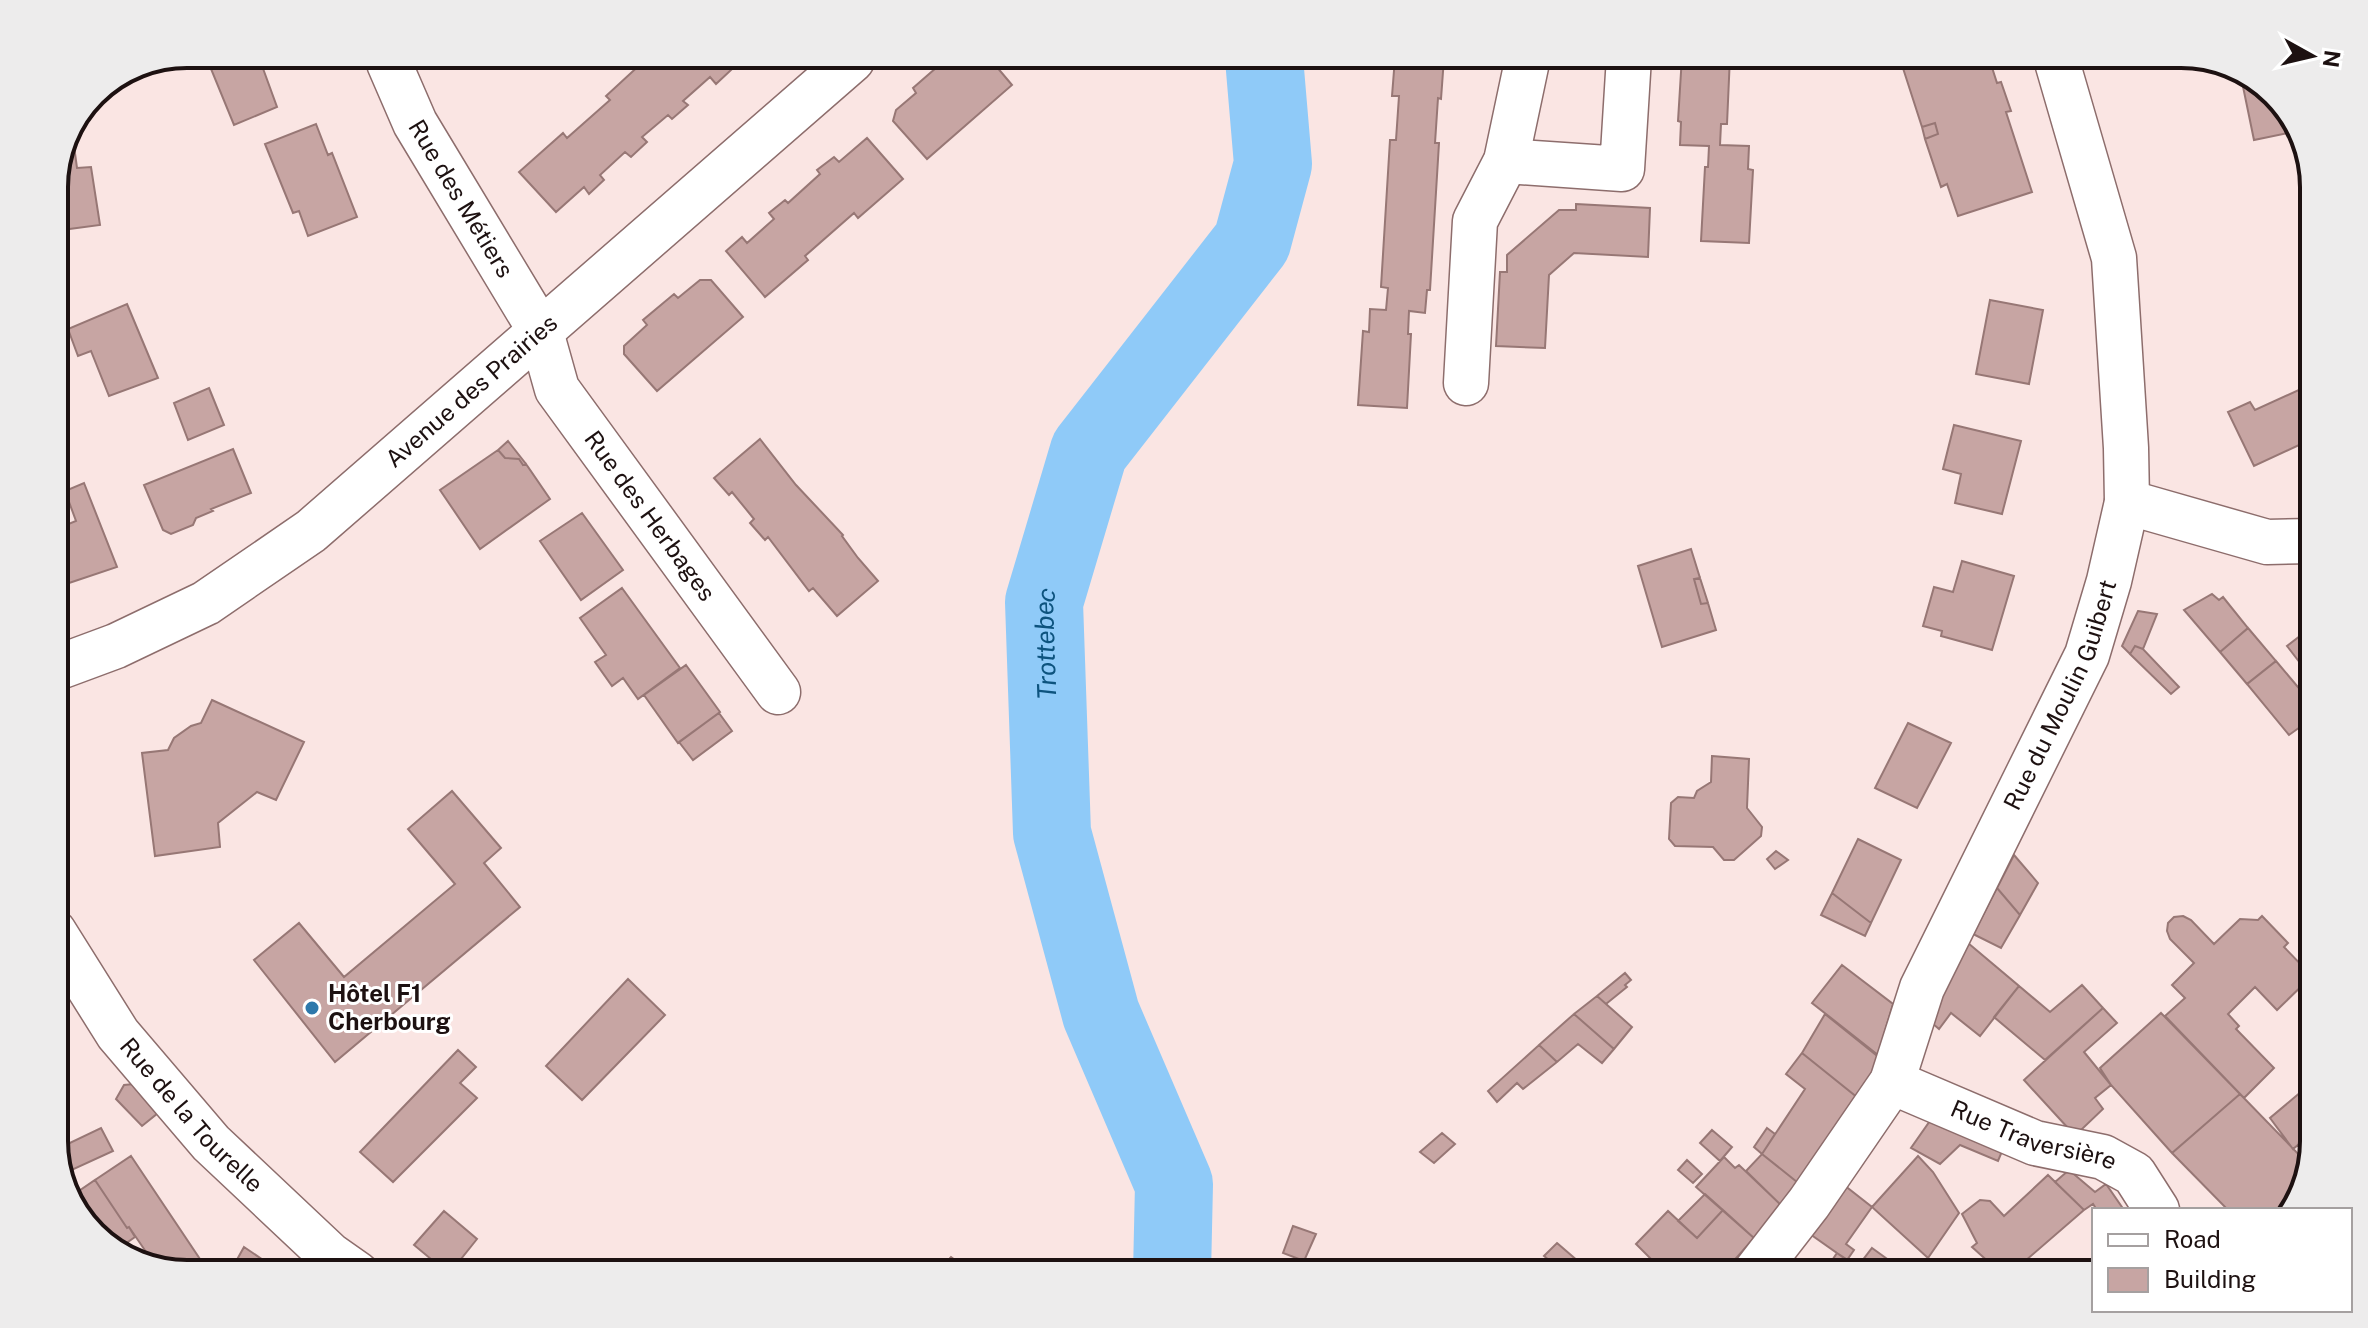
<svg xmlns="http://www.w3.org/2000/svg" width="2368" height="1328" font-family="'Public Sans',sans-serif">
	<style>
		.lines { fill: none; stroke-linecap: round; stroke-linejoin: round }
		.river { stroke: #8fcaf8; stroke-width: 78 }
		.building { fill: #c7a5a3; stroke: #977775; stroke-width: 2 }
		.minor-casing { stroke: #8d6d6c; stroke-width: 47 }
		.minor { stroke: #fff; stroke-width: 44 }
		.poi-dot { fill: #2d78ab; stroke: #fff; stroke-width: 3 }
		.labels { text-anchor: middle; stroke-width: 6; stroke-linejoin: round; paint-order: stroke }
		.street-label { font-size: 24px; fill: #1d1111; stroke: #fff }
		.poi-label { font-size: 24px; font-weight: bold; fill: #1d1111; stroke: #fff; text-anchor: start }
		.water-label { font-size: 26px; font-style: italic; fill: #0d537e; stroke: #fff }
		.rim { fill: none; stroke: #1d1111; stroke-width: 4 }
	</style>
	<rect width="100%" height="100%" fill="#fae5e3"/>
	<g class="lines">
		<path class="river" id="s1" d="M1172 1274 1174 1184 1101 1014 1052 833 1044 602 1089 451 1252 242 1273 164 1264 58"/>
	</g>
	<path class="building" d="M1923 55H1988L1997 83 2001 82 2011 111 2006 112 2032 192 1958 216 1947 184 1941 187 1925 139 1938 134 1935 123 1922 127 1901 62Z
		M1682 56H1730L1727 124H1721L1720 145 1749 146 1748 169 1753 170 1749 243 1701 241 1705 167H1708L1709 146 1680 145 1681 122 1678 121Z
		M1395 58H1444L1441 99 1438 98 1435 143H1439L1430 290H1427L1425 313 1409 311 1408 334H1411L1407 408 1358 405 1363 331 1369 332 1370 309 1386 310 1388 288 1381 287 1390 140H1396L1399 96H1392Z
		M954 60H991L1012 85 927 159 893 121 896 110 916 93 913 88 944 61 949 64Z
		M644 61 651 65 655 61H730L726 65 731 70 716 84 710 77 683 101 688 105 672 119 668 115 642 137 647 142 631 157 625 152 600 175 604 180 589 194 584 187 556 212 519 172 563 133 567 138 610 100 606 96Z
		M261 63 277 107 234 125 209 64Z
		M2240 72H2247L2292 114 2298 131 2254 140Z
		M1935 123 1938 134 1925 139 1922 127Z
		M316 124 328 155 332 153 357 217 308 236 299 211 293 213 265 144Z
		M867 138 903 179 858 218 854 213 805 256 808 260 765 297 726 251 742 237 747 243 774 219 769 213 785 200 788 203 820 174 817 170 834 157 839 162Z
		M74 146 77 168 91 167 100 225 54 231V179L69 147Z
		M1576 204 1650 208 1648 257 1574 253 1549 275 1545 348 1496 346 1500 272H1507V255L1559 210H1576Z
		M700 280H711L743 317 657 391 624 354V346L647 325 643 320 674 294 678 298Z
		M1990 300 2043 310 2029 384 1976 374Z
		M127 304 158 378 109 396 91 351 78 356 68 329Z
		M2314 383V438L2254 466 2228 412 2250 402 2255 410Z
		M209 388 224 425 188 440 174 403Z
		M1954 425 2021 441 2002 514 1955 503 1961 474 1943 469Z
		M760 439 796 485 843 535 842 536 858 558 878 581 837 616 813 588 809 591 768 537 765 540 750 523 754 519 732 492 729 495 714 478Z
		M508 441 526 464 523 465 519 459 505 458 498 450Z
		M233 449 251 493 211 509 213 511 196 518 193 525 171 534 163 530 144 485Z
		M498 450 505 458 519 459 523 465 526 464 550 499 480 549 440 490Z
		M84 483 117 567 54 588V530L76 521 65 491Z
		M582 513 623 570 581 600 540 541Z
		M1691 549 1700 578 1694 579 1701 604 1708 603 1716 630 1662 647 1638 566Z
		M1962 561 2014 576 1992 650 1941 636 1942 631 1923 626 1934 587 1953 592Z
		M1700 578 1708 603 1701 604 1694 579Z
		M622 588 680 668 638 699 623 678 612 686 595 662 606 655 580 618Z
		M2212 594 2219 600 2223 597 2248 628 2220 652 2184 610Z
		M2138 611 2157 614 2143 649 2135 646 2130 654 2122 646Z
		M2248 628 2276 661 2247 684 2220 652Z
		M2300 636 2314 657V681L2287 646Z
		M2135 646 2143 649 2179 687 2171 694 2130 654Z
		M2276 661 2314 706V717L2289 735 2247 684Z
		M686 665 720 712 678 743 644 695Z
		M212 700 304 742 276 800 257 792 218 823 220 847 155 856 142 753 168 750 174 738 191 726 201 723Z
		M719 713 732 731 693 760 679 742Z
		M1908 723 1951 743 1917 808 1875 788Z
		M1712 756 1749 759 1747 808 1762 827 1761 836 1734 860H1724L1713 847 1675 846 1669 839 1671 803 1678 797 1694 798 1697 791 1711 782Z
		M452 791 501 848 484 863 520 907 335 1062 254 960 299 923 344 977 455 884 408 829Z
		M1858 839 1901 860 1871 923 1832 893Z
		M1776 851 1788 860 1775 869 1767 859Z
		M2014 855 2038 883 2020 915 1997 888Z
		M1997 888 2020 915 2001 948 1973 934Z
		M1832 893 1871 923 1865 936 1821 915Z
		M2183 916 2191 920 2214 944 2240 919 2258 920 2262 916 2288 943 2284 947 2312 976 2277 1010 2255 987 2228 1014 2239 1026 2236 1029 2274 1068 2244 1098 2165 1016 2185 998 2172 985 2194 963 2170 939 2167 931 2168 923 2174 917Z
		M1968 943 2019 986 1980 1036 1951 1013 1939 1029 1932 1023 1935 1011Z
		M1842 965 1893 1004 1878 1055 1812 1003Z
		M1625 973 1631 980 1625 985 1627 987 1606 1004 1597 996Z
		M628 979 665 1015 582 1100 546 1066Z
		M2082 985 2103 1008 2045 1060 1994 1017 2019 986 2050 1012Z
		M1597 996 1632 1027 1614 1049 1574 1014Z
		M2103 1008 2117 1023 2084 1052 2111 1085 2095 1098 2103 1109 2080 1131 2068 1128 2024 1080Z
		M2161 1013 2240 1094 2172 1153 2111 1085 2100 1068Z
		M1574 1014 1614 1049 1602 1063 1578 1044 1557 1062 1539 1045Z
		M1825 1014 1881 1059 1858 1098 1802 1053Z
		M1539 1045 1557 1062 1523 1089 1517 1083 1497 1102 1488 1091Z
		M458 1050 476 1067 460 1083 477 1098 393 1182 360 1152Z
		M1802 1053 1858 1098 1802 1186 1762 1154 1805 1089 1786 1074Z
		M2314 1081V1141L2309 1158 2298 1145 2293 1149 2270 1118Z
		M134 1084 158 1113 142 1126 116 1099 124 1085Z
		M2240 1094 2308 1164 2293 1210H2228L2172 1153Z
		M1932 1118 2003 1149 1998 1161 1960 1145 1940 1164 1911 1148Z
		M101 1128 113 1151 63 1174 55 1150Z
		M1767 1128 1775 1134 1762 1154 1754 1147Z
		M1712 1130 1732 1147 1720 1161 1700 1143Z
		M1442 1133 1455 1144 1434 1163 1420 1152Z
		M1762 1154 1802 1186 1783 1207 1746 1171Z
		M131 1156 210 1274H187L155 1265 129 1227 127 1228 95 1180Z
		M1918 1156 1933 1172 1959 1213 1928 1258 1872 1207Z
		M1724 1157 1735 1168 1739 1165 1783 1207 1754 1238 1696 1187Z
		M1687 1160 1702 1174 1693 1183 1678 1170Z
		M2069 1170 2095 1192 2106 1184 2124 1210H2097L2093 1204 2084 1210 2055 1182Z
		M2048 1175 2084 1210 2010 1274H2002L1972 1247 1977 1243 1962 1214 1980 1200 1990 1201 2004 1216Z
		M95 1180 127 1228 129 1227 135 1237 115 1251 103 1240 73 1195Z
		M1844 1185 1872 1207 1846 1244 1854 1250 1847 1260 1810 1234Z
		M1705 1194 1723 1210 1697 1238 1678 1221Z
		M1723 1210 1754 1238 1722 1274H1695L1680 1261 1665 1273 1636 1244 1668 1211 1697 1238Z
		M444 1211 477 1239 449 1274 414 1245Z
		M1293 1226 1316 1234 1304 1261 1283 1253Z
		M1557 1243 1593 1274H1566L1544 1256Z
		M244 1247 269 1264 263 1274H229Z
		M1872 1248 1908 1274H1852Z
		M1837 1253 1857 1266 1852 1274H1823Z
		M951 1257 974 1274H944L939 1270Z
		M1384 1261 1422 1274H1380Z"/>
	<g class="lines">
		<defs>
			<g id="minor">
				<path id="s2" d="M389 63 415 123 541 332 557 389 778 692"/>
				<path d="M1506 161 1622 169 1629 57"/>
				<path d="M1466 383 1475 221 1506 161 1528 57"/>
				<path d="M2127 502 2267 542 2314 541"/>
				<path id="s3" d="M54 669 116 646 206 603 311 531 852 60"/>
				<path id="s4" d="M54 932 118 1034 211 1143 330 1255 357 1274"/>
				<path id="s5" d="M1892 1082 2035 1143 2103 1157 2134 1174 2157 1210"/>
				<path id="s6" d="M1754 1274 1809 1203 1892 1082 1922 988 2087 655 2109 581 2127 502 2126 448 2114 258 2055 55"/>
			</g>
		</defs>
		<use href="#minor" class="minor-casing"/>
		<use href="#minor" class="minor"/>
	</g>
	<circle class="poi-dot" cx="312" cy="1008" r="8"/>
	<g class="labels">
		<g class="street-label">
			<text dy="8" stroke="none"><textPath href="#s2" startOffset="154">Rue des Métiers</textPath></text>
			<text dy="8" stroke="none"><textPath href="#s3" startOffset="506">Avenue des Prairies</textPath></text>
			<text dy="8" stroke="none"><textPath href="#s2" startOffset="526">Rue des Herbages</textPath></text>
			<text dy="8" stroke="none"><textPath href="#s6" startOffset="660">Rue du Moulin Guibert</textPath></text>
			<text dy="8" stroke="none"><textPath href="#s4" startOffset="230">Rue de la Tourelle</textPath></text>
			<text dy="8" stroke="none"><textPath href="#s5" startOffset="152">Rue Traversière</textPath></text>
		</g>
		<g class="poi-label">
			<text x="328" y="1002">Hôtel F1<tspan x="328" dy="28">Cherbourg</tspan></text>
		</g>
		<g class="water-label">
			<text dy="9" stroke="none"><textPath href="#s1" startOffset="652">Trottebec</textPath></text>
		</g>
	</g>
	<path d="M0 0H2368V1328H0ZM187 68H2181A119 119 0 0 1 2300 187V1141A119 119 0 0 1 2181 1260H187A119 119 0 0 1 68 1141V187A119 119 0 0 1 187 68Z" fill="#edecec" fill-rule="evenodd"/>
	<path class="rim" d="M187 68H2181A119 119 0 0 1 2300 187V1141A119 119 0 0 1 2181 1260H187A119 119 0 0 1 68 1141V187A119 119 0 0 1 187 68Z"/>
	<rect x="2092" y="1208" width="260" height="104" fill="#ffffff" stroke="#a5a0a0" stroke-width="2"/>
	<rect x="2108" y="1234" width="40" height="12" fill="#ffffff" stroke="#a5a0a0" stroke-width="2"/>
	<text x="2164" y="1248" font-size="24" fill="#1d1111">Road</text>
	<rect x="2108" y="1268" width="40" height="24" fill="#c7a5a3" stroke="#a5a0a0" stroke-width="2"/>
	<text x="2164" y="1288" font-size="24" fill="#1d1111">Building</text>
	<g transform="translate(2312 56) rotate(98)" stroke="#ffffff" stroke-width="6" paint-order="stroke">
	<path d="M0-6L14 30L0 20L-14 30Z" fill="#1d1111"/>
	<text y="-12" font-size="22" font-weight="bold" text-anchor="middle" fill="#1d1111">N</text>
	</g>
</svg>
